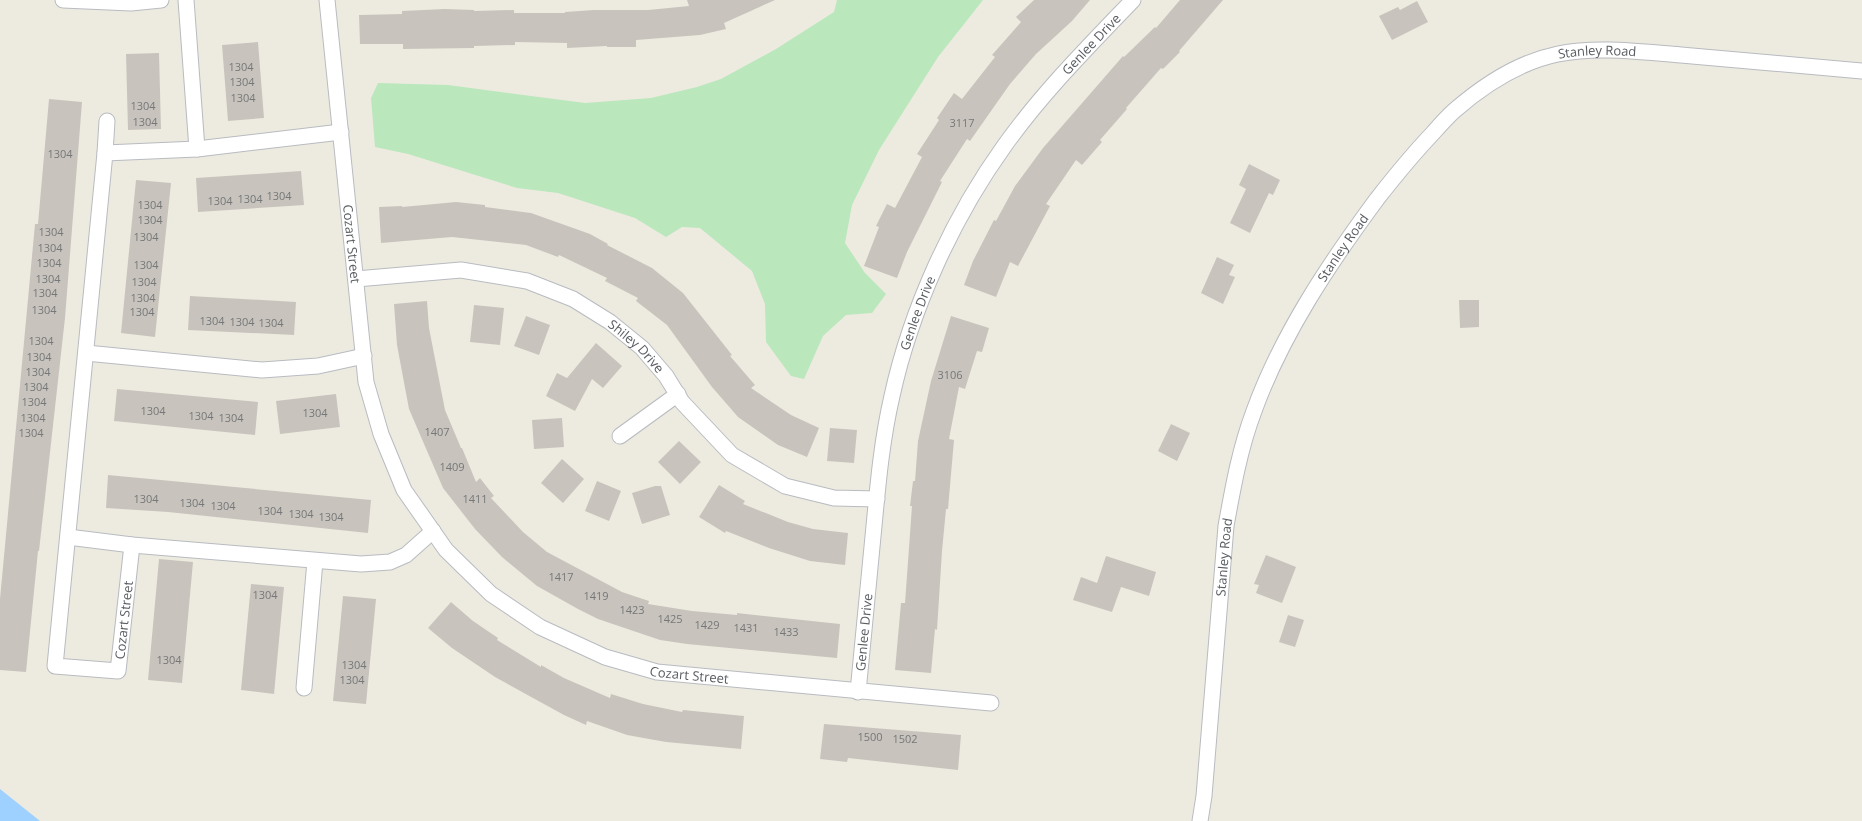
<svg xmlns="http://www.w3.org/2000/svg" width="1862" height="821" font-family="'Open Sans',sans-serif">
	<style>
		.green { fill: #bae7bc }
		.water { fill: #9ed1ff }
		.building { fill: #c8c4bd }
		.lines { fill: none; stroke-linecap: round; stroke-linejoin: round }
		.street-casing { stroke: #b8bbc0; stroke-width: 17 }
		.street { stroke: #fff; stroke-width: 15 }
		.labels { text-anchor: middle; stroke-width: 4; stroke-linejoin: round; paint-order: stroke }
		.number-label { font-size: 11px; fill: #757779 }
		.street-label { font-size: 13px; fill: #595d62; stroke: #fff }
	</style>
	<rect width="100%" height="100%" fill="#edebe0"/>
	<path class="green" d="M837 0H983L938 57 879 150 852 205 845 243 865 273 886 294 872 313 846 315 823 336 804 379 791 376 766 342 765 304 752 271 700 228 682 227 666 237 635 218 558 193 517 188 408 154 375 147 371 98 378 83 448 85 585 103 651 98 697 87 721 79 776 49 834 12Z"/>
	<path class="water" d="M0 789 40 821H0Z"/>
	<path class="building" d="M687 0H775L724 23 726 29 700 35 636 40V47H607V46L567 48V43L515 42V45L474 46V48L403 49V44H360L359 15 402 14V11L445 9 474 10V11L514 10V13H565V12L594 10H648L689 6Z
		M1034 0H1090L1072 21 1036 54 1010 84 970 141 967 139 940 181 942 182 907 252 897 278 864 266 879 227 876 226 887 204 895 208 922 157 917 154 939 120 937 118 954 93 962 99 995 57 992 55 1021 22 1016 17Z
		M1180 0H1223L1179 51 1180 52 1163 69 1161 68 1126 108 1127 109 1100 140 1102 142 1082 165 1076 160 1046 204 1050 206 1018 266 1010 262 996 297 964 285 973 261 994 220 996 221 1015 186 1043 148 1123 56 1124 57 1155 27 1156 28Z
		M1417 1 1428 22 1392 40 1379 16 1398 7 1400 10Z
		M258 42 264 118 228 121 222 45Z
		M159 53 161 129 128 130 126 54Z
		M49 99 82 102 65 318 39 551H38L26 672 0 670V599L35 224H38Z
		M1249 164 1280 180 1273 195 1269 193 1250 233 1230 223 1246 189 1239 185Z
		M301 171 304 205 198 212 196 178Z
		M136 180 171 183 155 337 121 333Z
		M456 202 485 205V207L531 213 590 234 608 244 607 245 652 268 683 293 732 355 730 356 755 385 751 388 791 415 819 428 807 457 778 445 738 417 712 387 667 325 636 301 638 298 605 281 607 278 559 255 558 257 526 245 452 237 381 243 379 207 402 206V207Z
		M1217 257 1234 265 1229 275 1235 277 1223 304 1201 293Z
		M190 296 296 302 294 335 188 330Z
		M1459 300H1479V327L1460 328Z
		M427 301 429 328 445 410 461 448H462L476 482 480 478 494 496 491 498 523 532 547 552 622 592 649 601 648 604 692 611 737 615V613L840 624 837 658 687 644 660 640 598 619 578 609 537 586 502 557 475 529 443 488 409 409 397 345 394 304Z
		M474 305 504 308 500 345 470 342Z
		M526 316 550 325 539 355 514 346Z
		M951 316 989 328 982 352 977 351 965 389 959 387 949 439 954 440 948 509H946L942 551 937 630 935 629 931 673 895 670 901 603H905L912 506H910L913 481H915L918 441 931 381Z
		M596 343 622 366 603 388 592 379 575 411 546 396 557 373 567 378Z
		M117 389 258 402 255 435 114 421Z
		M336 394 340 427 280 434 276 401Z
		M562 418 564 447 534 449 532 420Z
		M1171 424 1190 433 1177 461 1158 451Z
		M830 428 857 430 854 463 827 461Z
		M679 441 701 462 680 484 658 462Z
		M562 459 584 479 563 503 541 483Z
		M108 475 371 500 368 533 168 512 106 508Z
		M597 481 621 491 609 521 585 511Z
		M719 485 745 501 743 504 788 522 813 529 848 533 845 565 810 561 769 548 726 531 725 533 699 517Z
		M655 486H661L670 515 642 524 632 493Z
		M1266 555 1296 567 1282 603 1256 593 1259 585 1254 584Z
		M1106 556 1156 572 1149 596 1121 587 1112 612 1073 600 1081 577 1097 583Z
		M159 559 193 562 182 683 148 680Z
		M251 584 284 587 274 694 241 690Z
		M343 596 376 599 366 704 333 701Z
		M451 602 473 621 498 638 497 640 541 667V665L564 678 610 698 611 694 643 704 682 712 683 710 744 716 741 749 666 742 627 735 587 721 586 725 564 715 495 677 452 648 428 628Z
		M1288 615 1304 620 1295 647 1279 642Z
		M824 724 961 735 958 770 848 758 847 762 820 759Z"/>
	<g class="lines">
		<defs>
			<g id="street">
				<path d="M63 0 131 3 161 0"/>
				<path d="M186 0 197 149"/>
				<path id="s1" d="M327 0 366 382 381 434 404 490 446 550 491 594 540 627 605 657 657 672 991 703"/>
				<path id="s2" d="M107 121 105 153 55 666 118 671 132 545"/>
				<path d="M105 153 197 149 341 132"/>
				<path id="s3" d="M356 279 461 270 527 281 573 299 610 322 642 348 666 376 682 402 732 455 785 486 834 498 877 499"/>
				<path d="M86 353 262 370 318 366 364 356"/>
				<path d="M620 436 678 394"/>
				<path d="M68 537 132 545 361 564 390 562 406 555 433 531"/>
				<path d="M304 688 315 561"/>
				<path id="s4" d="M858 692C863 636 869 581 874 526 878 483 882 439 892 396 911 309 953 217 1005 145 1043 92 1088 47 1133 0"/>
				<path id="s5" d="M1200 821 1204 796 1226 526C1233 487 1240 448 1254 411 1282 334 1329 264 1377 199 1395 176 1413 154 1433 133 1440 125 1447 117 1455 110 1485 84 1519 62 1558 54 1598 46 1641 52 1681 55 1741 60 1802 66 1862 71"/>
			</g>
		</defs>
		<use href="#street" class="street-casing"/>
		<use href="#street" class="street"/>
	</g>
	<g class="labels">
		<g class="number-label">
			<text x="241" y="71">1304</text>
			<text x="242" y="86">1304</text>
			<text x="243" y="102">1304</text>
			<text x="143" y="110">1304</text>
			<text x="145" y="126">1304</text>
			<text x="962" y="127">3117</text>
			<text x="60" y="158">1304</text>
			<text x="279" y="200">1304</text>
			<text x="250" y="203">1304</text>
			<text x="220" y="205">1304</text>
			<text x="150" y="209">1304</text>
			<text x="150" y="224">1304</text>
			<text x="51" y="236">1304</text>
			<text x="146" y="241">1304</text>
			<text x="50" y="252">1304</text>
			<text x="49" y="267">1304</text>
			<text x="146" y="269">1304</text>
			<text x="48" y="283">1304</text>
			<text x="144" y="286">1304</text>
			<text x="45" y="297">1304</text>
			<text x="143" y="302">1304</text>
			<text x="44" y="314">1304</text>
			<text x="142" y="316">1304</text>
			<text x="212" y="325">1304</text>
			<text x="242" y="326">1304</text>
			<text x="271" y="327">1304</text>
			<text x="41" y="345">1304</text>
			<text x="39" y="361">1304</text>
			<text x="38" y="376">1304</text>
			<text x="950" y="379">3106</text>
			<text x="36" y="391">1304</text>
			<text x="34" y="406">1304</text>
			<text x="153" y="415">1304</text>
			<text x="315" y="417">1304</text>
			<text x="201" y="420">1304</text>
			<text x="33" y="422">1304</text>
			<text x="231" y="422">1304</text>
			<text x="437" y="436">1407</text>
			<text x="31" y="437">1304</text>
			<text x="452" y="471">1409</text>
			<text x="146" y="503">1304</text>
			<text x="475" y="503">1411</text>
			<text x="192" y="507">1304</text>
			<text x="223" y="510">1304</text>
			<text x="270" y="515">1304</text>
			<text x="301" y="518">1304</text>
			<text x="331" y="521">1304</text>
			<text x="561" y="581">1417</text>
			<text x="265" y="599">1304</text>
			<text x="596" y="600">1419</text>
			<text x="632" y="614">1423</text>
			<text x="670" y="623">1425</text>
			<text x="707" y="629">1429</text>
			<text x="746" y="632">1431</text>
			<text x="786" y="636">1433</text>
			<text x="169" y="664">1304</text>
			<text x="354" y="669">1304</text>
			<text x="352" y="684">1304</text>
			<text x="870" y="741">1500</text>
			<text x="905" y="743">1502</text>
		</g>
		<g class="street-label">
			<text dy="5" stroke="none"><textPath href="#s4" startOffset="708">Genlee Drive</textPath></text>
			<text dy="5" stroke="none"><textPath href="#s5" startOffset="937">Stanley Road</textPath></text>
			<text dy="5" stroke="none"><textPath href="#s1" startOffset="245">Cozart Street</textPath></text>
			<text dy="5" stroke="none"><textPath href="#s5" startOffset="601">Stanley Road</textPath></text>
			<text dy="5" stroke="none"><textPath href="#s4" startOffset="385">Genlee Drive</textPath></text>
			<text dy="5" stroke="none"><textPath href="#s3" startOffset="301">Shiley Drive</textPath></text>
			<text dy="5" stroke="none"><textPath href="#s5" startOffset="265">Stanley Road</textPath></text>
			<text dy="5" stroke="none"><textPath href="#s2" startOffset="662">Cozart Street</textPath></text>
			<text dy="5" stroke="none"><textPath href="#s4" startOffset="60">Genlee Drive</textPath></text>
			<text dy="5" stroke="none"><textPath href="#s1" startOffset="852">Cozart Street</textPath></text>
		</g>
	</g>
</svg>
